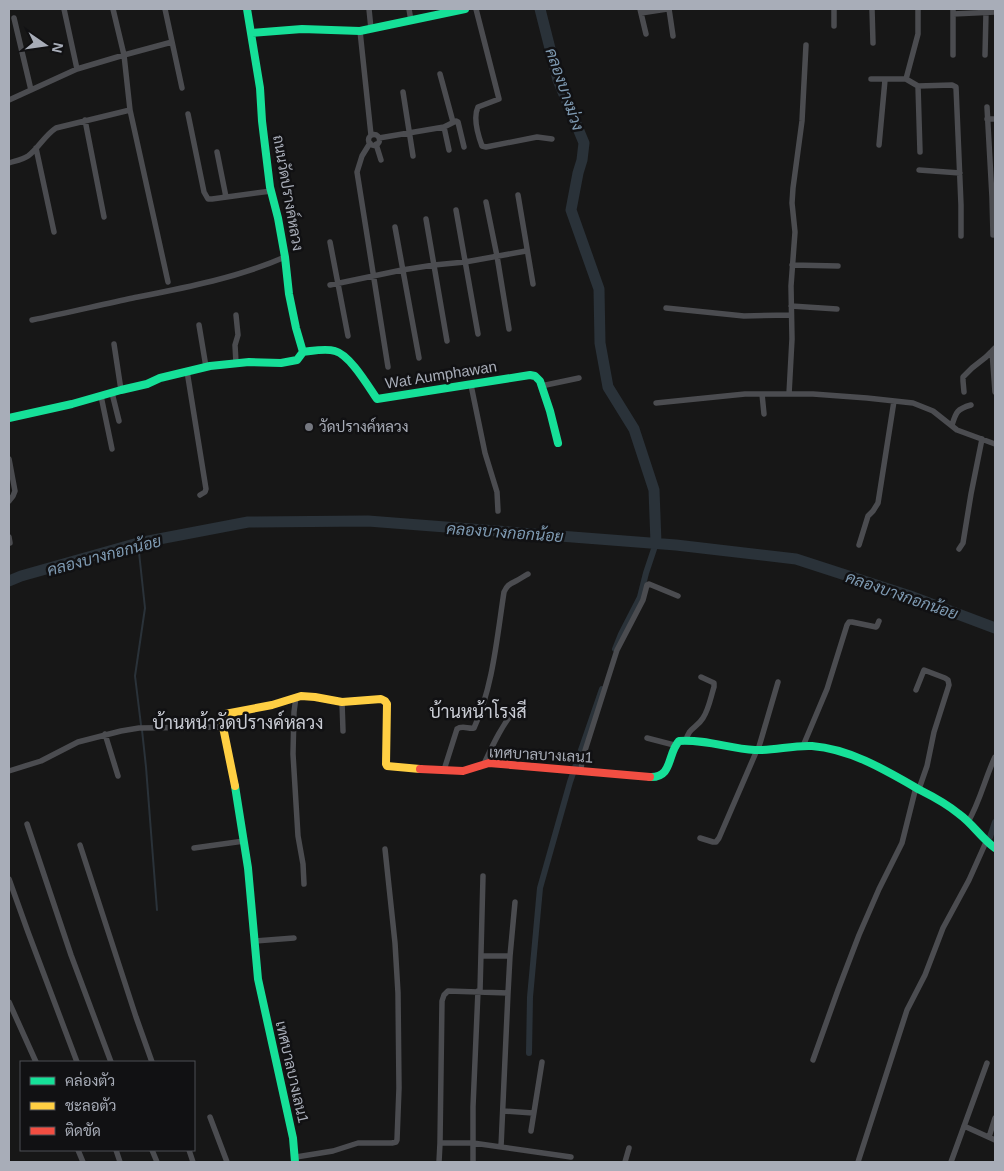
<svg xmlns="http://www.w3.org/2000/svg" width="1004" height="1171" font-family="Helvetica,Sarabun,sans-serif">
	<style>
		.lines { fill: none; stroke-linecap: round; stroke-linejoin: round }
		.stream { stroke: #2a3239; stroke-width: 2 }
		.canal { stroke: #2a3239; stroke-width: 6 }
		.river { stroke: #2a3239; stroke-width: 11 }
		.street { stroke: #4b4c50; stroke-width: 5.5 }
		.fast { stroke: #16e098; stroke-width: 8 }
		.slow { stroke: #ffcf43; stroke-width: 8 }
		.jam { stroke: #f24e42; stroke-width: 8 }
		.poi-dot { fill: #757880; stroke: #111113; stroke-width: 2 }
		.labels { text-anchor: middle; stroke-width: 5; stroke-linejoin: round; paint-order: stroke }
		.street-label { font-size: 15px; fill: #a8adb8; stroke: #111113 }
		.poi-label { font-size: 15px; fill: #a8adb8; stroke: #111113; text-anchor: start }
		.water-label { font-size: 16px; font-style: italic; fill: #7f9bb3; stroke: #111113 }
		.quarter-label { font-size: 18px; fill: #c9ccd4; stroke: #111113 }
	</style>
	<rect width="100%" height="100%" fill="#171717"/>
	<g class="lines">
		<path class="stream" d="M138 543 145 608 135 676 141 725
			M142 730 146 767 157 910"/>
		<path class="canal" d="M615 649 621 634 640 597 646 573 656 543
			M990 837 995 822
			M529 1053 530 997 540 888 570 782 602 689"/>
		<path class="river" d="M540 9 558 80 584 143 582 160 578 173 571 210 599 289 600 343 608 387 634 429 654 490 656 543
			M9 581 21 576 138 543 248 522 368 521 676 545 796 559 910 596 995 628"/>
		<path class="street" d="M64 9 77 69
			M113 9 124 55 130 110 168 282
			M165 9 182 88
			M369 9 371 29
			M409 9 411 21
			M476 9 499 99 478 107C473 117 478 135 482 146L486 147 537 137 552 139
			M640 9 646 34
			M669 9 673 36
			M834 9V26
			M872 9 873 43
			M953 9V55
			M641 13 667 9
			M953 14 995 12
			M14 18 31 90
			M360 31 371 135
			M985 55 986 13
			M440 74 453 122
			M871 79H906L918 86 952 85 956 87 961 205V236
			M906 79 918 34V9
			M918 86 920 152
			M403 92 413 156
			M9 100 77 69 124 55 172 42
			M987 107 992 197 993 235
			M188 114 204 192 208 199H212L271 191
			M987 119H995
			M85 120 104 217
			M444 127 449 150
			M368.5 140a5.5 5.5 0 1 1 11 0a5.5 5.5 0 1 1-11 0Z
			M379 138 444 127 456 121 458 122 464 147
			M370 143 362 156 357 172 388 367
			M376 144 381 160
			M879 145 885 80
			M36 148 54 232
			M217 152 226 197
			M9 163C15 161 22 160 28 156 38 149 44 136 56 128L130 110
			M919 170 960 173
			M518 195 533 284
			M486 202 497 256 509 329
			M456 210 478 334
			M426 219 447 341
			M395 227 419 358
			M330 242 348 336
			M792 265 838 266
			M330 285 402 270 434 265 465 262 526 251
			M791 306 837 309
			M666 308 744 316 791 315
			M32 320C66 313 100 305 133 298 184 288 237 278 285 257
			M199 325 206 367
			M114 344 121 390
			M992 351 995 392
			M236 363 235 345 238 335 236 315
			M187 371 206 489 205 492 200 495
			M471 385 485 453 497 492 498 511
			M541 386 579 378
			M964 392 963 381V377L972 368 986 357 995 348
			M112 393 119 421
			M762 394 764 414
			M789 394 792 339 791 286 795 232 792 203 793 188 802 121 806 45
			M101 396 112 449
			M656 403 745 394H813L867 398 913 403 933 411 957 430 995 444
			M952 425C956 412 957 409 971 405
			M9 459 15 491 13 496 9 501
			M9 537 10 543
			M859 545 868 516 873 511 878 503 894 401
			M959 549 963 543 971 494 982 439
			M916 690 924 670 945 678 948 680 949 685 934 732 927 766 919 789
			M296 697 294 712 293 754 298 836 303 864 304 884
			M342 702 343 731
			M105 734 118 776
			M647 738 674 745
			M686 741C688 728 697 728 703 718 709 709 711 696 714 687V683L701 677
			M803 746 827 689 847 625 849 622H852L876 627 877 626 879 621
			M758 750 778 682
			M484 764C493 744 503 723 518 706
			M444 770 457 729C462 725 468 729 474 728 493 687 497 637 504 592 507 585 510 584 516 581 520 579 524 576 528 574
			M581 770 582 760 617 650 643 600 647 585 649 584 678 596
			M9 771 41 761 78 742 121 731 139 728 223 727
			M968 822C980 802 985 778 995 757
			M27 824 71 955 111 1062
			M700 838 713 842H716L719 838 757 750
			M80 845 136 1017 152 1062
			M194 848 244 841
			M9 879 28 932 77 1062
			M255 941 294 938
			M481 956H510
			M480 991 483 876
			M508 993 510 956 515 902
			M9 1002 36 1062
			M813 1060 838 990 859 935 879 889 902 843 916 787
			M504 1111 533 1113
			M210 1117 227 1162
			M964 1126 995 1140
			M531 1131 542 1062
			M989 1137 995 1118
			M440 1143 442 1001 444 995 448 991 508 993 501 1147
			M78 1150 83 1162
			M116 1150 120 1162
			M152 1150 157 1162
			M189 1150 193 1162
			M296 1157 333 1151 358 1143H392L396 1142 397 1140 399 1088 398 993 395 943 385 849
			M439 1162 440 1143H473L571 1157
			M473 1162V1107L478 991
			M625 1162 629 1148
			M858 1162 907 1010 925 975 943 928 969 880 986 842
			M951 1162 987 1063"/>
		<path class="fast" d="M247 9 260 88 262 121 270 187 278 218 285 257 289 294 296 328 303 352
			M252 33 302 29 360 31 465 9
			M303 352C313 351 325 348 335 351 350 355 368 386 377 399L530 375 535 376 540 381 550 411 558 443
			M9 418 72 404 121 390 147 384 160 378 210 366 249 362 281 363 297 360 303 352
			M650 777C673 778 667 754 679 741 707 739 729 749 755 750 774 751 792 745 812 746 851 749 887 771 920 790 934 797 947 804 959 814 973 824 981 838 995 848
			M235 786 248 868 258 979 293 1138 295 1162"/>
		<path class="slow" d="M235 786 223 727V720L225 714 272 705 301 696 315 697 342 702 381 699 385 701 387 704 386 764 387 766 420 769"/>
		<path class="jam" d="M420 769 463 771 489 763 650 777"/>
	</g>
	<circle class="poi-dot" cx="309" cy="427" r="5"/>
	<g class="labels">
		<g class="street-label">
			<text transform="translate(288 193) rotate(80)" y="5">ถนนวัดปรางค์หลวง</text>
			<text transform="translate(441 375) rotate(-9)" y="5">Wat Aumphawan</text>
			<text transform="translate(541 755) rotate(3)" y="5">เทศบาลบางเลน1</text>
			<text transform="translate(292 1072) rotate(77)" y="5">เทศบาลบางเลน1</text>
		</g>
		<g class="poi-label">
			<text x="319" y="432">วัดปรางค์หลวง</text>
		</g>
		<g class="water-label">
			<text transform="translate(565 89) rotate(71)" y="6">คลองบางม่วง</text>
			<text transform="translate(505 532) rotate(4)" y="6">คลองบางกอกน้อย</text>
			<text transform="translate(104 555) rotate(-15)" y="6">คลองบางกอกน้อย</text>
			<text transform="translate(902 595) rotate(19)" y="6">คลองบางกอกน้อย</text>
		</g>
		<g class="quarter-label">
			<text x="478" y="718">บ้านหน้าโรงสี</text>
			<text x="238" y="729">บ้านหน้าวัดปรางค์หลวง</text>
		</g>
	</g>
	<rect width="1004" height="1171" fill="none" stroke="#a8adb8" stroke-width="20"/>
	<rect x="20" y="1061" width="175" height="90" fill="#111113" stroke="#4d4f55"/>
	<rect x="30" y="1077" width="25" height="8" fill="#16e098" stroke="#4d4f55"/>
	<text x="65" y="1086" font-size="15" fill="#a8adb8">คล่องตัว</text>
	<rect x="30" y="1102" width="25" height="8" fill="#ffcf43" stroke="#4d4f55"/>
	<text x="65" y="1111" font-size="15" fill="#a8adb8">ชะลอตัว</text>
	<rect x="30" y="1127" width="25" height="8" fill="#f24e42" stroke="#4d4f55"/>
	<text x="65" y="1136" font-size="15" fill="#a8adb8">ติดขัด</text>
	<g transform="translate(45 45) rotate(103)" stroke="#111113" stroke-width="4" paint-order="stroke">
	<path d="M0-4L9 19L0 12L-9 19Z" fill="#a8adb8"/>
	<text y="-8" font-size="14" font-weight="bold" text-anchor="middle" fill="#a8adb8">N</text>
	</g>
</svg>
